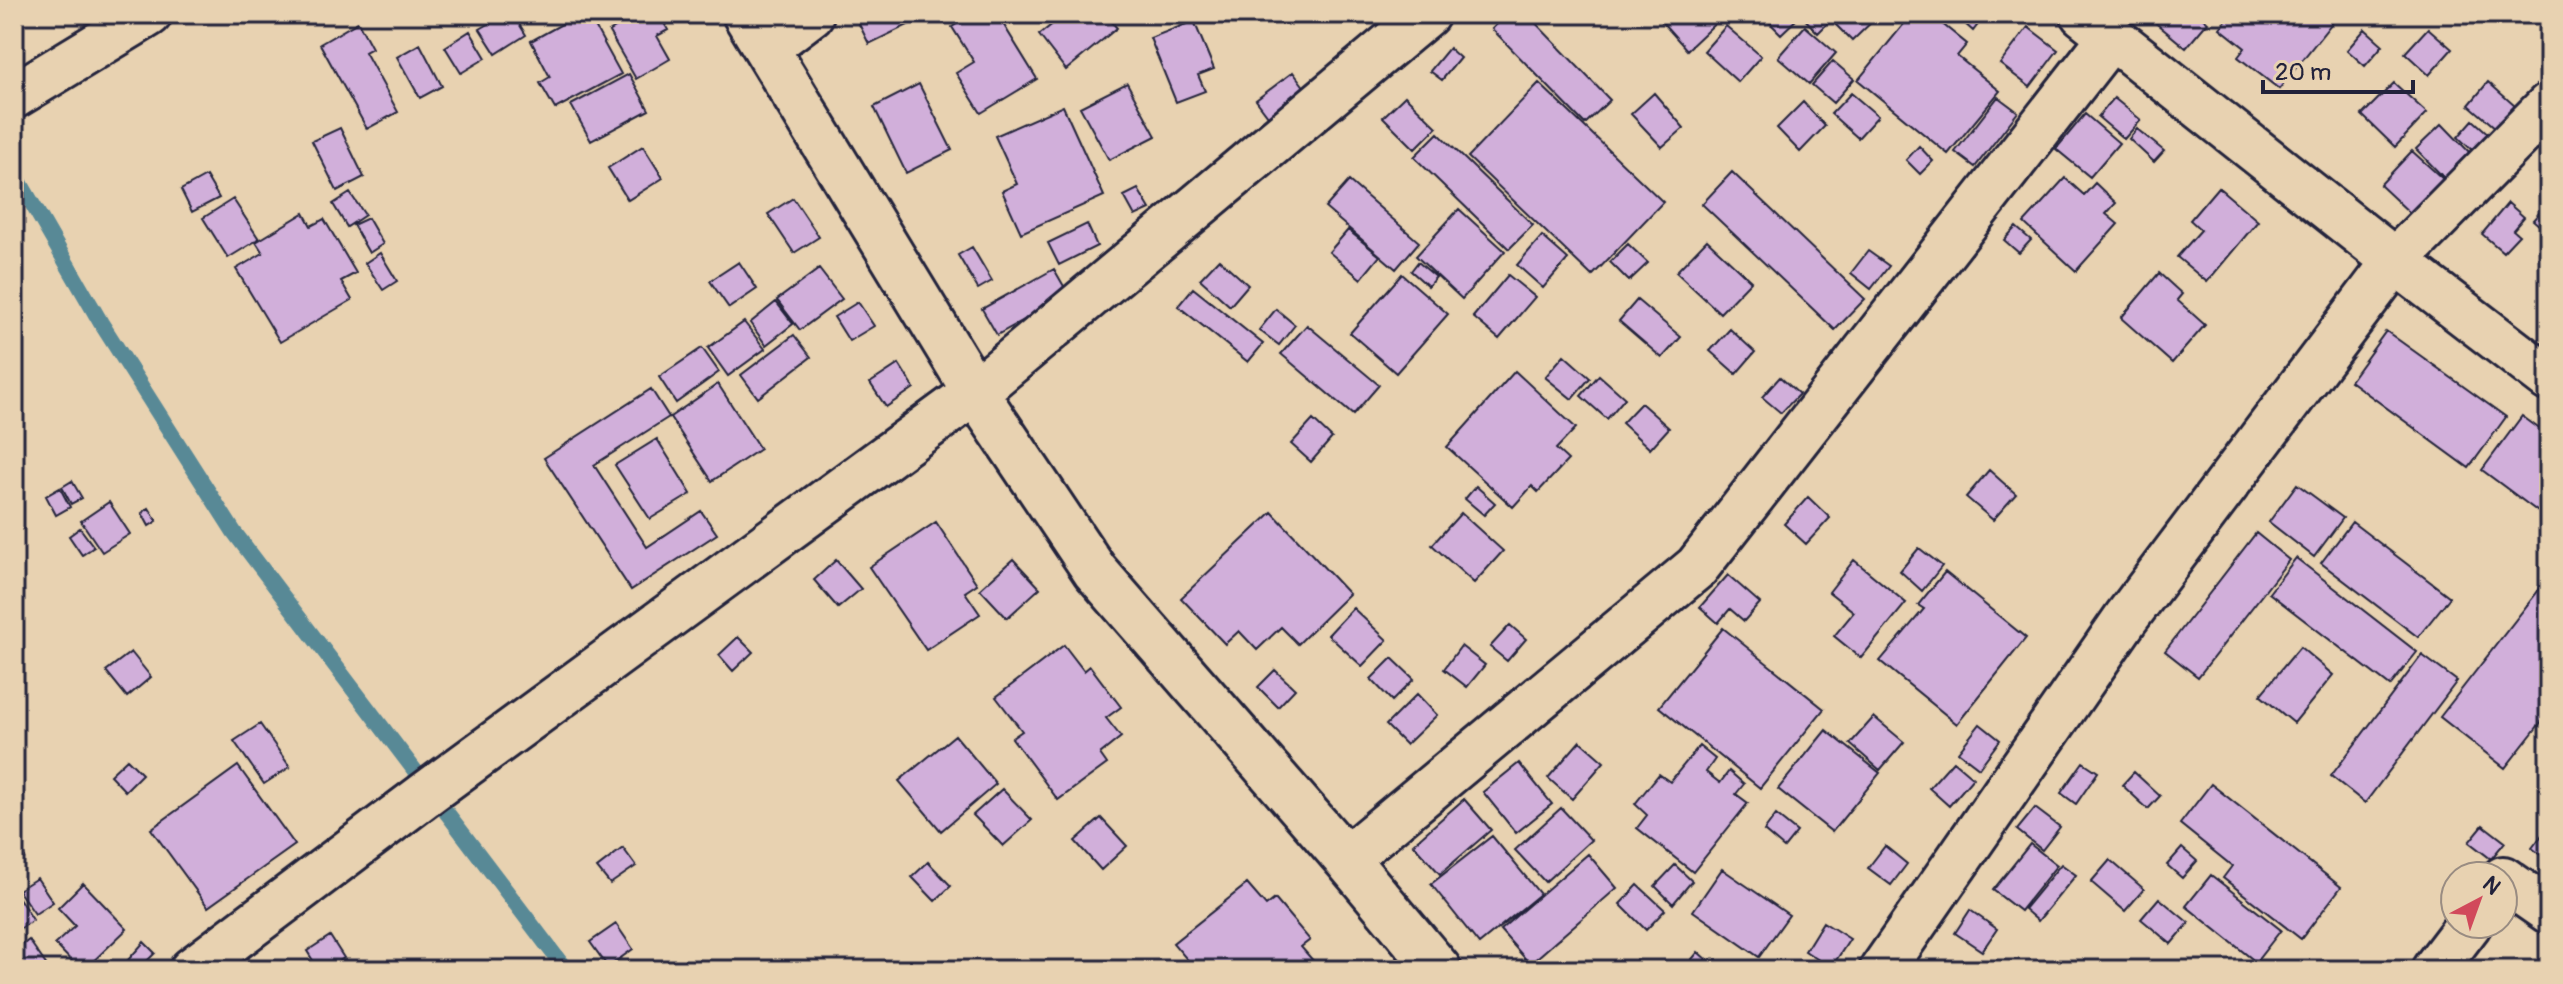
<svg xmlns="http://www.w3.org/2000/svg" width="2563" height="984" font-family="Pangolin,sans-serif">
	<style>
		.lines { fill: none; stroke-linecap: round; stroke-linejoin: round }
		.stream { stroke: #588996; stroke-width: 16 }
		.building { fill: #d1afda; stroke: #22223b; stroke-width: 2 }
		.minor-casing { stroke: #22223b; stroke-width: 50 }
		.minor { stroke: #e8d2b1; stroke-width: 44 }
	</style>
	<rect width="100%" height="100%" fill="#e8d2b1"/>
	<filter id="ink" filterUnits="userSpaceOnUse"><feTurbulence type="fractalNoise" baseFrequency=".0125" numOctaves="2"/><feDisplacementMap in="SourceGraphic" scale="16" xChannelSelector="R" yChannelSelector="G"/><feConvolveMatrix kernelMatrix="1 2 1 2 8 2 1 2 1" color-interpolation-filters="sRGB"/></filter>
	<g filter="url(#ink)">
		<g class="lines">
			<path class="stream" d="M14 172 101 323 234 532 566 970"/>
		</g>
		<path class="building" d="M506 14H513L526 35 496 54 480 29Z
			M580 14H588L621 74 555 109 540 83 550 77 531 41Z
			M617 14H659L668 30 657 36 670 59 636 79 609 32 623 23Z
			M854 14H910L914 22 869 44Z
			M973 14H997L1037 79 981 113 956 73 974 62 952 27Z
			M1065 14H1105L1117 28 1066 70 1039 35Z
			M1507 14H1527L1610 100 1585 124 1492 29Z
			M1655 14H1725L1687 50Z
			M1761 14H1880L1852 41 1831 20 1818 33 1801 15 1781 34Z
			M1912 14H1930L1967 44 1957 56 2000 91 1948 154 1858 80Z
			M1954 14H1986L1973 31Z
			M2199 14 2208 22 2186 48 2146 15Z
			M2231 14H2339L2279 89 2238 57 2245 48 2220 28Z
			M1194 21 1214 69 1198 75 1205 91 1176 102 1150 38Z
			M358 22 372 48 365 52 398 112 367 129 320 44Z
			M1726 26 1761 56 1738 82 1704 51Z
			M1805 26 1836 53 1809 84 1778 57Z
			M2028 27 2058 50 2030 87 2000 64Z
			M2428 28 2452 49 2429 75 2405 53Z
			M2365 29 2383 45 2365 66 2347 50Z
			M470 31 486 58 461 73 445 47Z
			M420 44 442 86 420 98 397 57Z
			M1449 48 1460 58 1442 80 1430 71Z
			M1833 61 1854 79 1833 103 1812 85Z
			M1293 72 1317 104 1280 132 1256 100Z
			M629 74 649 110 591 141 571 105Z
			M2488 82 2515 106 2496 128 2469 105Z
			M1127 83 1156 136 1109 160 1080 107Z
			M1539 83 1663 202 1592 276 1468 157Z
			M2394 83 2427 113 2395 147 2362 115Z
			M919 84 952 150 906 173 874 107Z
			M1654 93 1684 128 1662 147 1631 114Z
			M1851 93 1878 116 1858 138 1831 114Z
			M1405 96 1437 127 1415 149 1383 117Z
			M1998 97 2018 112 1975 167 1955 152Z
			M2114 98 2141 120 2124 139 2098 117Z
			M1803 102 1825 126 1800 152 1777 128Z
			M1063 106 1104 196 1021 233 1002 191 1017 184 995 136Z
			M2085 114 2119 143 2090 177 2056 149Z
			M2473 120 2491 136 2476 154 2458 137Z
			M2442 124 2473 156 2447 181 2416 149Z
			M340 128 364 177 337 191 312 141Z
			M2137 129 2164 151 2154 162 2129 139Z
			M1438 133 1533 225 1509 249 1414 157Z
			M643 146 663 178 628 200 608 168Z
			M1919 146 1933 161 1920 174 1906 160Z
			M2412 151 2444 180 2412 215 2380 185Z
			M1732 172 1865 299 1835 330 1702 204Z
			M206 176 219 198 192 212 181 190Z
			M2065 178 2084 195 2095 183 2116 203 2106 214 2118 224 2076 271 2024 223Z
			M1349 181 1419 242 1396 269 1325 208Z
			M2218 187 2258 221 2207 282 2177 257 2201 230 2190 220Z
			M1138 189 1150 209 1135 216 1124 196Z
			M350 193 365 215 347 227 333 204Z
			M793 198 819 237 794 253 768 214Z
			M233 199 259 239 228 258 203 218Z
			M2549 202V234L2533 220Z
			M2508 203 2524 217 2513 230 2519 235 2503 252 2482 234Z
			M1459 209 1505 251 1462 299 1416 256Z
			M304 213 311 226 324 219 356 273 341 281 352 300 280 342 236 269 263 253 256 242Z
			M368 218 383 244 369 253 353 225Z
			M1087 224 1097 246 1059 265 1048 243Z
			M2016 227 2031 240 2019 253 2004 240Z
			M1348 230 1380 256 1361 279 1329 252Z
			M1542 236 1568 259 1543 288 1517 265Z
			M1707 240 1751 281 1720 313 1676 272Z
			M1628 244 1648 263 1629 281 1610 262Z
			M972 247 992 281 978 289 958 255Z
			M1868 251 1889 266 1871 289 1851 273Z
			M380 253 397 281 383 290 365 263Z
			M1219 259 1248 285 1230 306 1200 279Z
			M739 262 757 289 729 308 710 281Z
			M1418 262 1436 277 1428 286 1411 271Z
			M819 269 842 299 800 330 777 300Z
			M1054 269 1069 295 997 335 982 309Z
			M2159 273 2182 294 2177 300 2205 325 2172 363 2121 318Z
			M1402 274 1448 314 1396 373 1350 333Z
			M1508 275 1535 297 1499 339 1473 317Z
			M1193 288 1263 344 1248 362 1178 306Z
			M1637 300 1681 337 1662 358 1619 321Z
			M776 302 793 324 766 345 750 323Z
			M858 302 874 326 849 341 834 317Z
			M1276 309 1295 325 1279 345 1259 330Z
			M744 322 765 349 728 376 708 348Z
			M1307 325 1379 385 1353 415 1281 354Z
			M1730 329 1755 352 1736 374 1710 351Z
			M2386 331 2506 417 2469 468 2350 381Z
			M794 335 811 357 758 398 741 375Z
			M702 348 719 372 676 403 659 377Z
			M1564 355 1590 378 1572 399 1545 377Z
			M899 364 914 388 886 407 870 383Z
			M1515 371 1576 428 1556 449 1568 460 1538 492 1532 486 1513 507 1447 447Z
			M1599 375 1625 398 1607 419 1581 396Z
			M1780 377 1799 394 1781 413 1762 397Z
			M718 384 760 449 712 481 670 417Z
			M651 389 669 417 594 465 647 547 701 511 717 534 631 590 544 458Z
			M1641 403 1669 428 1650 449 1622 423Z
			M2522 416 2549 436V520L2482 470Z
			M1313 420 1332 438 1311 462 1291 444Z
			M657 439 691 494 650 519 615 465Z
			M1989 470 2016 494 1993 520 1966 497Z
			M72 481 82 498 71 504 62 487Z
			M2297 484 2343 518 2314 557 2269 522Z
			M1476 486 1495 503 1484 515 1465 499Z
			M60 488 70 507 56 515 46 496Z
			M1808 497 1830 518 1806 544 1784 524Z
			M109 502 130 534 102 552 81 521Z
			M149 508 157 521 149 526 142 513Z
			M1272 512 1349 594 1298 644 1281 627 1257 650 1239 631 1225 644 1181 598Z
			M1461 513 1503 551 1474 583 1432 545Z
			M936 522 977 584 965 592 980 614 926 650 869 567Z
			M2352 522 2450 597 2418 637 2321 563Z
			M80 528 94 547 82 555 69 536Z
			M2256 533 2289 560 2198 677 2165 651Z
			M1919 548 1942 566 1922 591 1900 571Z
			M2296 558 2417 652 2390 686 2269 593Z
			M1013 559 1040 588 1007 618 980 589Z
			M836 560 861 589 838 608 814 580Z
			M1854 560 1906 603 1861 658 1834 636 1854 612 1829 592Z
			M1945 572 2026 638 1957 724 1880 661 1924 609 1918 605Z
			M1728 575 1760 603 1744 621 1730 609 1718 623 1700 607Z
			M2549 577V712L2505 768 2440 717Z
			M1353 608 1387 640 1362 666 1328 635Z
			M1510 625 1526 639 1507 661 1490 647Z
			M1723 628 1824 709 1760 788 1659 707Z
			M738 637 753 652 733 671 719 655Z
			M1064 645 1084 671 1090 666 1121 707 1106 718 1121 737 1100 754 1107 764 1058 800 1012 738 1022 731 996 697Z
			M1461 646 1485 665 1467 687 1444 669Z
			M2300 647 2333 675 2294 723 2260 695Z
			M131 652 151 677 127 697 106 671Z
			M2422 655 2457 681 2365 803 2331 776Z
			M1392 658 1414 679 1392 701 1371 679Z
			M1275 670 1295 689 1278 707 1258 687Z
			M1417 694 1437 715 1406 745 1386 725Z
			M1874 717 1904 742 1880 770 1850 744Z
			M260 724 290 767 264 784 234 741Z
			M1980 724 2000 740 1979 768 1958 752Z
			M1826 730 1880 773 1832 832 1778 789Z
			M955 735 996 784 941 831 899 781Z
			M1580 741 1604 762 1572 799 1548 778Z
			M1699 746 1715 759 1706 772 1720 783 1729 771 1744 784 1736 794 1748 803 1693 872 1637 828 1647 815 1635 804 1659 774 1670 782Z
			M127 759 142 774 125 791 110 775Z
			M1953 761 1973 778 1949 806 1929 788Z
			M2083 762 2098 772 2076 804 2061 793Z
			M1519 763 1552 804 1516 833 1483 792Z
			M238 766 295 845 208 907 151 829Z
			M2134 772 2160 796 2148 809 2122 785Z
			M2211 784 2341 887 2301 939 2223 878 2232 866 2180 824Z
			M1002 789 1032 820 1003 846 973 815Z
			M1464 799 1491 830 1440 874 1413 844Z
			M1561 808 1591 840 1545 882 1515 850Z
			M2035 808 2060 827 2042 850 2017 830Z
			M1776 815 1797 832 1784 848 1764 831Z
			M1101 818 1127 846 1101 870 1075 841Z
			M2483 825 2505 842 2491 859 2469 842Z
			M2549 826V861L2532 848Z
			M1492 836 1540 894 1479 944 1431 884Z
			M14 841 25 857 14 865Z
			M2030 844 2057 865 2020 911 1993 890Z
			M1885 846 1907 864 1891 885 1868 868Z
			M623 848 636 866 610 884 597 868Z
			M2182 848 2197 861 2182 878 2167 865Z
			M1588 854 1617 888 1530 964 1500 930Z
			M2110 860 2144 889 2125 911 2091 882Z
			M928 862 951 886 935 901 912 877Z
			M2061 864 2076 875 2038 921 2024 909Z
			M1675 865 1692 881 1673 904 1655 886Z
			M1722 869 1789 915 1759 957 1693 911Z
			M2211 875 2281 930 2256 962 2186 906Z
			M37 878 53 902 35 914 18 890Z
			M83 883 127 929 84 970H80L55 944 75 926 58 908Z
			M1247 884 1266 906 1275 899 1310 940 1301 947 1315 963 1307 970H1196L1173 943Z
			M1638 885 1665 910 1646 930 1620 904Z
			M15 892 33 920 14 933V892Z
			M2159 898 2189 923 2171 944 2141 919Z
			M1970 910 1997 929 1982 951 1955 933Z
			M1823 922 1850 939 1831 968 1805 951Z
			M616 924 633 949 608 967 590 942Z
			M330 936 344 958 325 970H319L307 951Z
			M29 940 47 966 42 970H14V951Z
			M144 942 155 953 138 970 128 960Z
			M1698 952 1718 970H1683Z"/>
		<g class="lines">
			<defs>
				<path id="minor" d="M745 14 975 392 1095 571 1346 859 1439 970
					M2083 14 2395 261 2549 379
					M766 48 811 14
					M14 96 149 14
					M1346 859 1697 567 2111 37
					M2503 879 2549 911
					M192 970 430 791 975 392 1427 14
					M1882 970 2126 618 2395 261 2549 105
					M2434 970 2469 924"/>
			</defs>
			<use href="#minor" class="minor-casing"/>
			<use href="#minor" class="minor"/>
		</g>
	</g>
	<rect width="2563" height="984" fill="none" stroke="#e8d2b1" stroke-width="48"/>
	<rect x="24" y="24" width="2515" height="936" fill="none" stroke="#22223b" stroke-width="3" filter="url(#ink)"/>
	<g transform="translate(2479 900) rotate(41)"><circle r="38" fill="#e8d2b1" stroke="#998c82" stroke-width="2"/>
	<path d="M0-6L14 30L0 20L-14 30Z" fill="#d1495b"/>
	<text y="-12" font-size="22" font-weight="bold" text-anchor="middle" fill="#22223b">N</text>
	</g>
	<path d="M2263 80v12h150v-12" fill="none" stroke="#22223b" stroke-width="4"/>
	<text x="2275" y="80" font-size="24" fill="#22223b" stroke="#e8d2b1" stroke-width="6" paint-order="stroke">20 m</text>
</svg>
